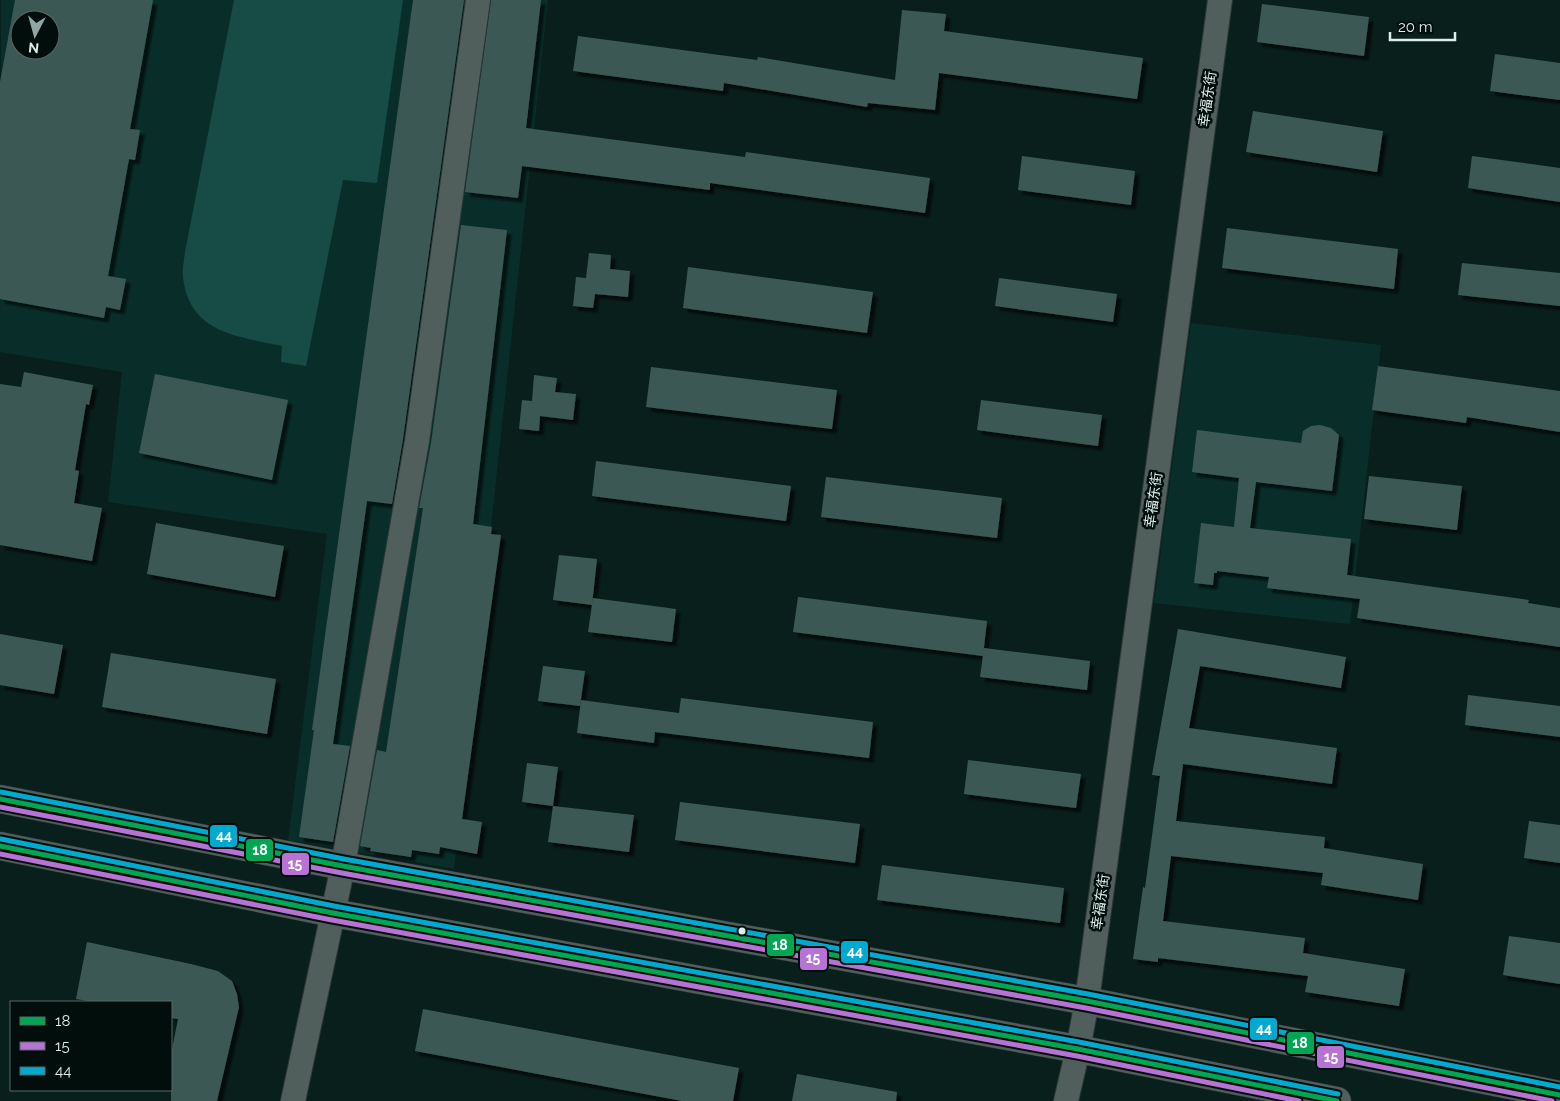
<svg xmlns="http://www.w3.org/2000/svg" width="1560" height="1101" font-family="Raleway,'Noto Sans SC',sans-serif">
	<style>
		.built { fill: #092e29; fill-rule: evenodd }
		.green { fill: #164c45 }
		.building { fill: #3a5955; fill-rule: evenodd; filter: url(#shadow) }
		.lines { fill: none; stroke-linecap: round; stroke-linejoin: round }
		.minor-casing { stroke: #293635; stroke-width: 26 }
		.secondary-casing { stroke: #293635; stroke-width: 29 }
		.minor { stroke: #505e5c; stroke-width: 24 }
		.secondary { stroke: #505e5c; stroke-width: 28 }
		.bus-1-casing { stroke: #020e0c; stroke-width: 9 }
		.bus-2-casing { stroke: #020e0c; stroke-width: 9 }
		.bus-3-casing { stroke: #020e0c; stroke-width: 9 }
		.bus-1 { stroke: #00a651; stroke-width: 5 }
		.bus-2 { stroke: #b673d3; stroke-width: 5 }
		.bus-3 { stroke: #00a9ce; stroke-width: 5 }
		.bus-dot { fill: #daeeea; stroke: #020e0c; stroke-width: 2 }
		.labels { text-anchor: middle; stroke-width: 5; stroke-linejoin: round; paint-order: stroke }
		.street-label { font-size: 14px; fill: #daeeea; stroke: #020e0c }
		.line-badge { stroke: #020e0c; stroke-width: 2 }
		.badge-label { font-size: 14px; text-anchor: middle; font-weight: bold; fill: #fff }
	</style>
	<defs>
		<filter id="shadow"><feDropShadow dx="4.5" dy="4.5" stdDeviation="1" flood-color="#0009"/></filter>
	</defs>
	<rect width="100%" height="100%" fill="#091f1c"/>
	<path class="built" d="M1 0H548L454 869 288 840 327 534 108 502 122 372 0 352ZM20 20H50V50H20Z
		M1191 323 1381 345 1350 624 1154 603Z"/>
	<path class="green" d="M234 0H403L377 183 343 180 306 366 281 362 282 346C238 336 190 334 183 278 182 270 184 260 185 252Z"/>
	<path class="building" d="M15 0H153L130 129 140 130 135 160 129 159 108 276 126 279 120 310 106 307 104 318 0 299V82ZM20 20H50V50H20Z
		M413 0H464L403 439 392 504 367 501 333 744 350 746 333 842 299 837 314 730H312Z
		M491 0H541L526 128 745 157 746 152 930 178 925 213 710 183V190L522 166 518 198 465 192Z
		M1262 4 1369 17 1364 56 1257 42Z
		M902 10 946 14 944 31 1143 58 1137 99 939 73 935 110 868 103 867 107 724 83 723 91 573 71 578 36 757 60 758 57 895 80Z
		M1495 54 1560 63V100L1490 91Z
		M1253 111 1383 131 1377 172 1246 152Z
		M1022 156 1135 171 1131 205 1018 190Z
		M1472 156 1560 168V202L1468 188Z
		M461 225 507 230 473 524 492 527 491 534 501 535 462 819 482 822 477 854 440 847 439 854 412 850 411 857 370 851 371 848 360 846 377 750 386 752 423 508H419L431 443Z
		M1227 228 1398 249 1394 289 1222 268Z
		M589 253 611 255 610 269 630 271 628 297 595 294 593 308 573 306 576 277 586 278Z
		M1462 263 1560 273V306L1458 295Z
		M688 267 873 292 867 333 683 308Z
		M999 278 1117 294 1113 322 995 306Z
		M1378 366 1560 391V432L1467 417 1466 423 1372 410Z
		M651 367 837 390 832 429 646 407Z
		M24 372 93 385 89 405 86 404 75 470 79 471 74 503 102 508 92 561 0 545V384L21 387Z
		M155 374 288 400 272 480 139 453Z
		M534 375 557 378 555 392 576 394 573 420 540 416 539 431 519 429 522 400 532 401Z
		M981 400 1102 415 1098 446 977 430Z
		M1320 425 1331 428 1339 435 1332 491 1256 482 1250 528 1351 539 1347 575 1529 600 1528 603 1560 608V647L1357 618 1360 599 1267 588 1269 577 1217 571V573H1214L1213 585 1194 583 1201 523 1234 527 1239 478 1192 472 1197 430 1301 443 1303 431 1311 426Z
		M596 461 791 486 786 521 592 496Z
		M1369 476 1462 486 1457 530 1364 519Z
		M826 477 1002 498 997 538 821 517Z
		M156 523 284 546 275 597 147 574Z
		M559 555 597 559 592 605 553 600Z
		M798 597 987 621 983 656 793 632Z
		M593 598 676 609 672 642 588 632Z
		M1178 629 1346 657 1341 688 1200 666 1189 728 1337 748 1332 784 1183 764 1176 821 1325 837 1324 848 1423 864 1418 900 1321 885 1323 873 1171 856 1163 921 1305 938 1303 953 1405 969 1399 1006 1305 992 1308 976 1158 958V962L1133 959 1143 887 1145 888 1160 776 1152 775Z
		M0 634 63 645 54 694 0 685Z
		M984 648 1090 661 1087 690 980 677Z
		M111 653 276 679 267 734 102 707Z
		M543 666 585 671 580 706 538 701Z
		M1468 695 1560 706V737L1465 725Z
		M681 698 873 722 869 758 655 732 654 743 577 733 581 700 679 713Z
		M968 760 1081 774 1076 808 964 794Z
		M527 763 558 767 553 806 522 802Z
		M680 802 860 824 855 863 675 840Z
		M553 806 634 815 629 852 548 842Z
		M1529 821 1560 825V863L1524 858Z
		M882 865 1064 888 1060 923 877 900Z
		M1509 936 1560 943V984L1503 975Z
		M87 942 191 964 218 971 232 981 237 994 239 1007 217 1101H171V1054L178 1019 171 1018V1002H94L76 999Z
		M423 1009 739 1068 733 1101H682L415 1051Z
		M797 1074 897 1092 896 1101H792Z"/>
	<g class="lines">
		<defs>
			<path id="minor" d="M293 1101 343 866 417 441 478 0
				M1066 1101 1078 1049 1087 1001 1220 0"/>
			<path id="secondary" d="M0 799 343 866 1087 1001 1560 1095
				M0 846 333 913 1078 1049 1337 1101"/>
		</defs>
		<use href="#minor" class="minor-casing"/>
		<use href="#secondary" class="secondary-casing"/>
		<use href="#minor" class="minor"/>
		<use href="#secondary" class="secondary"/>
		<defs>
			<path id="bus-1" d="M0 799 343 866 1087 1001 1560 1095
				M0 846 333 913 1078 1049 1337 1101"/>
			<path id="bus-2" d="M0 807 342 873 1086 1008 1552 1101
				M0 854 332 920 1077 1056 1299 1101"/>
			<path id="bus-3" d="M1 792 344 859 1088 994 1560 1087
				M1 839 334 906 1079 1042 1338 1094"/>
		</defs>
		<use href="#bus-1" class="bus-1-casing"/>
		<use href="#bus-2" class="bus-2-casing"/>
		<use href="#bus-3" class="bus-3-casing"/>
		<use href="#bus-1" class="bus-1"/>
		<use href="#bus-2" class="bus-2"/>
		<use href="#bus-3" class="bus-3"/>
	</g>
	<circle class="bus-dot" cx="742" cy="931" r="4.5"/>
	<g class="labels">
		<g class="street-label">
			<text transform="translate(1207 99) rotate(-82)" y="5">幸福东街</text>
			<text transform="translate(1153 500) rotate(-82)" y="5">幸福东街</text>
			<text transform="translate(1100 902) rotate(-82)" y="5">幸福东街</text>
		</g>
	</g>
	<g class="line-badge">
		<rect x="209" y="824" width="29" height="24" rx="5" fill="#00a9ce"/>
		<rect x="245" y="838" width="29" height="24" rx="5" fill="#00a651"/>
		<rect x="281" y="852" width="29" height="24" rx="5" fill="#b673d3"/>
		<rect x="766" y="933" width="29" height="24" rx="5" fill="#00a651"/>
		<rect x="840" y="940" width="29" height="24" rx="5" fill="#00a9ce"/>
		<rect x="799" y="947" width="29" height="24" rx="5" fill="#b673d3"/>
		<rect x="1249" y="1017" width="29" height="24" rx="5" fill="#00a9ce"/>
		<rect x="1286" y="1031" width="29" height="24" rx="5" fill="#00a651"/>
		<rect x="1316" y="1045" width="29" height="24" rx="5" fill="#b673d3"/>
	</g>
	<g class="badge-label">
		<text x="224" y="840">44</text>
		<text x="260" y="855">18</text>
		<text x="295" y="869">15</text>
		<text x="780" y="950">18</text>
		<text x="855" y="956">44</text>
		<text x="813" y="963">15</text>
		<text x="1264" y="1033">44</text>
		<text x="1300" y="1048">18</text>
		<text x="1331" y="1062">15</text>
	</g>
	<rect x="10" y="1001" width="162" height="90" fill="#020e0c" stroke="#586865"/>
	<rect x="20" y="1017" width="25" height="8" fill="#00a651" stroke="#586865"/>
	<text x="55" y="1026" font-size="15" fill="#daeeea">18</text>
	<rect x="20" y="1042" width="25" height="8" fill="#b673d3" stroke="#586865"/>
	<text x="55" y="1051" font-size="15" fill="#daeeea">15</text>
	<rect x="20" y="1067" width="25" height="8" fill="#00a9ce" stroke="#586865"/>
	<text x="55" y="1076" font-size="15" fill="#daeeea">44</text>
	<g transform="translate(35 35) rotate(186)"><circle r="24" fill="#020e0c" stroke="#586865"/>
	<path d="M0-4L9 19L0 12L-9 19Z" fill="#91a6a2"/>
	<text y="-8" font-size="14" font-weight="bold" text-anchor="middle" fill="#daeeea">N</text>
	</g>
	<path d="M1390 32v8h65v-8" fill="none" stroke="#daeeea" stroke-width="2.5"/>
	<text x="1398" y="32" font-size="15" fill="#daeeea" stroke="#020e0c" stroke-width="4" paint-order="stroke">20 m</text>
</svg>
